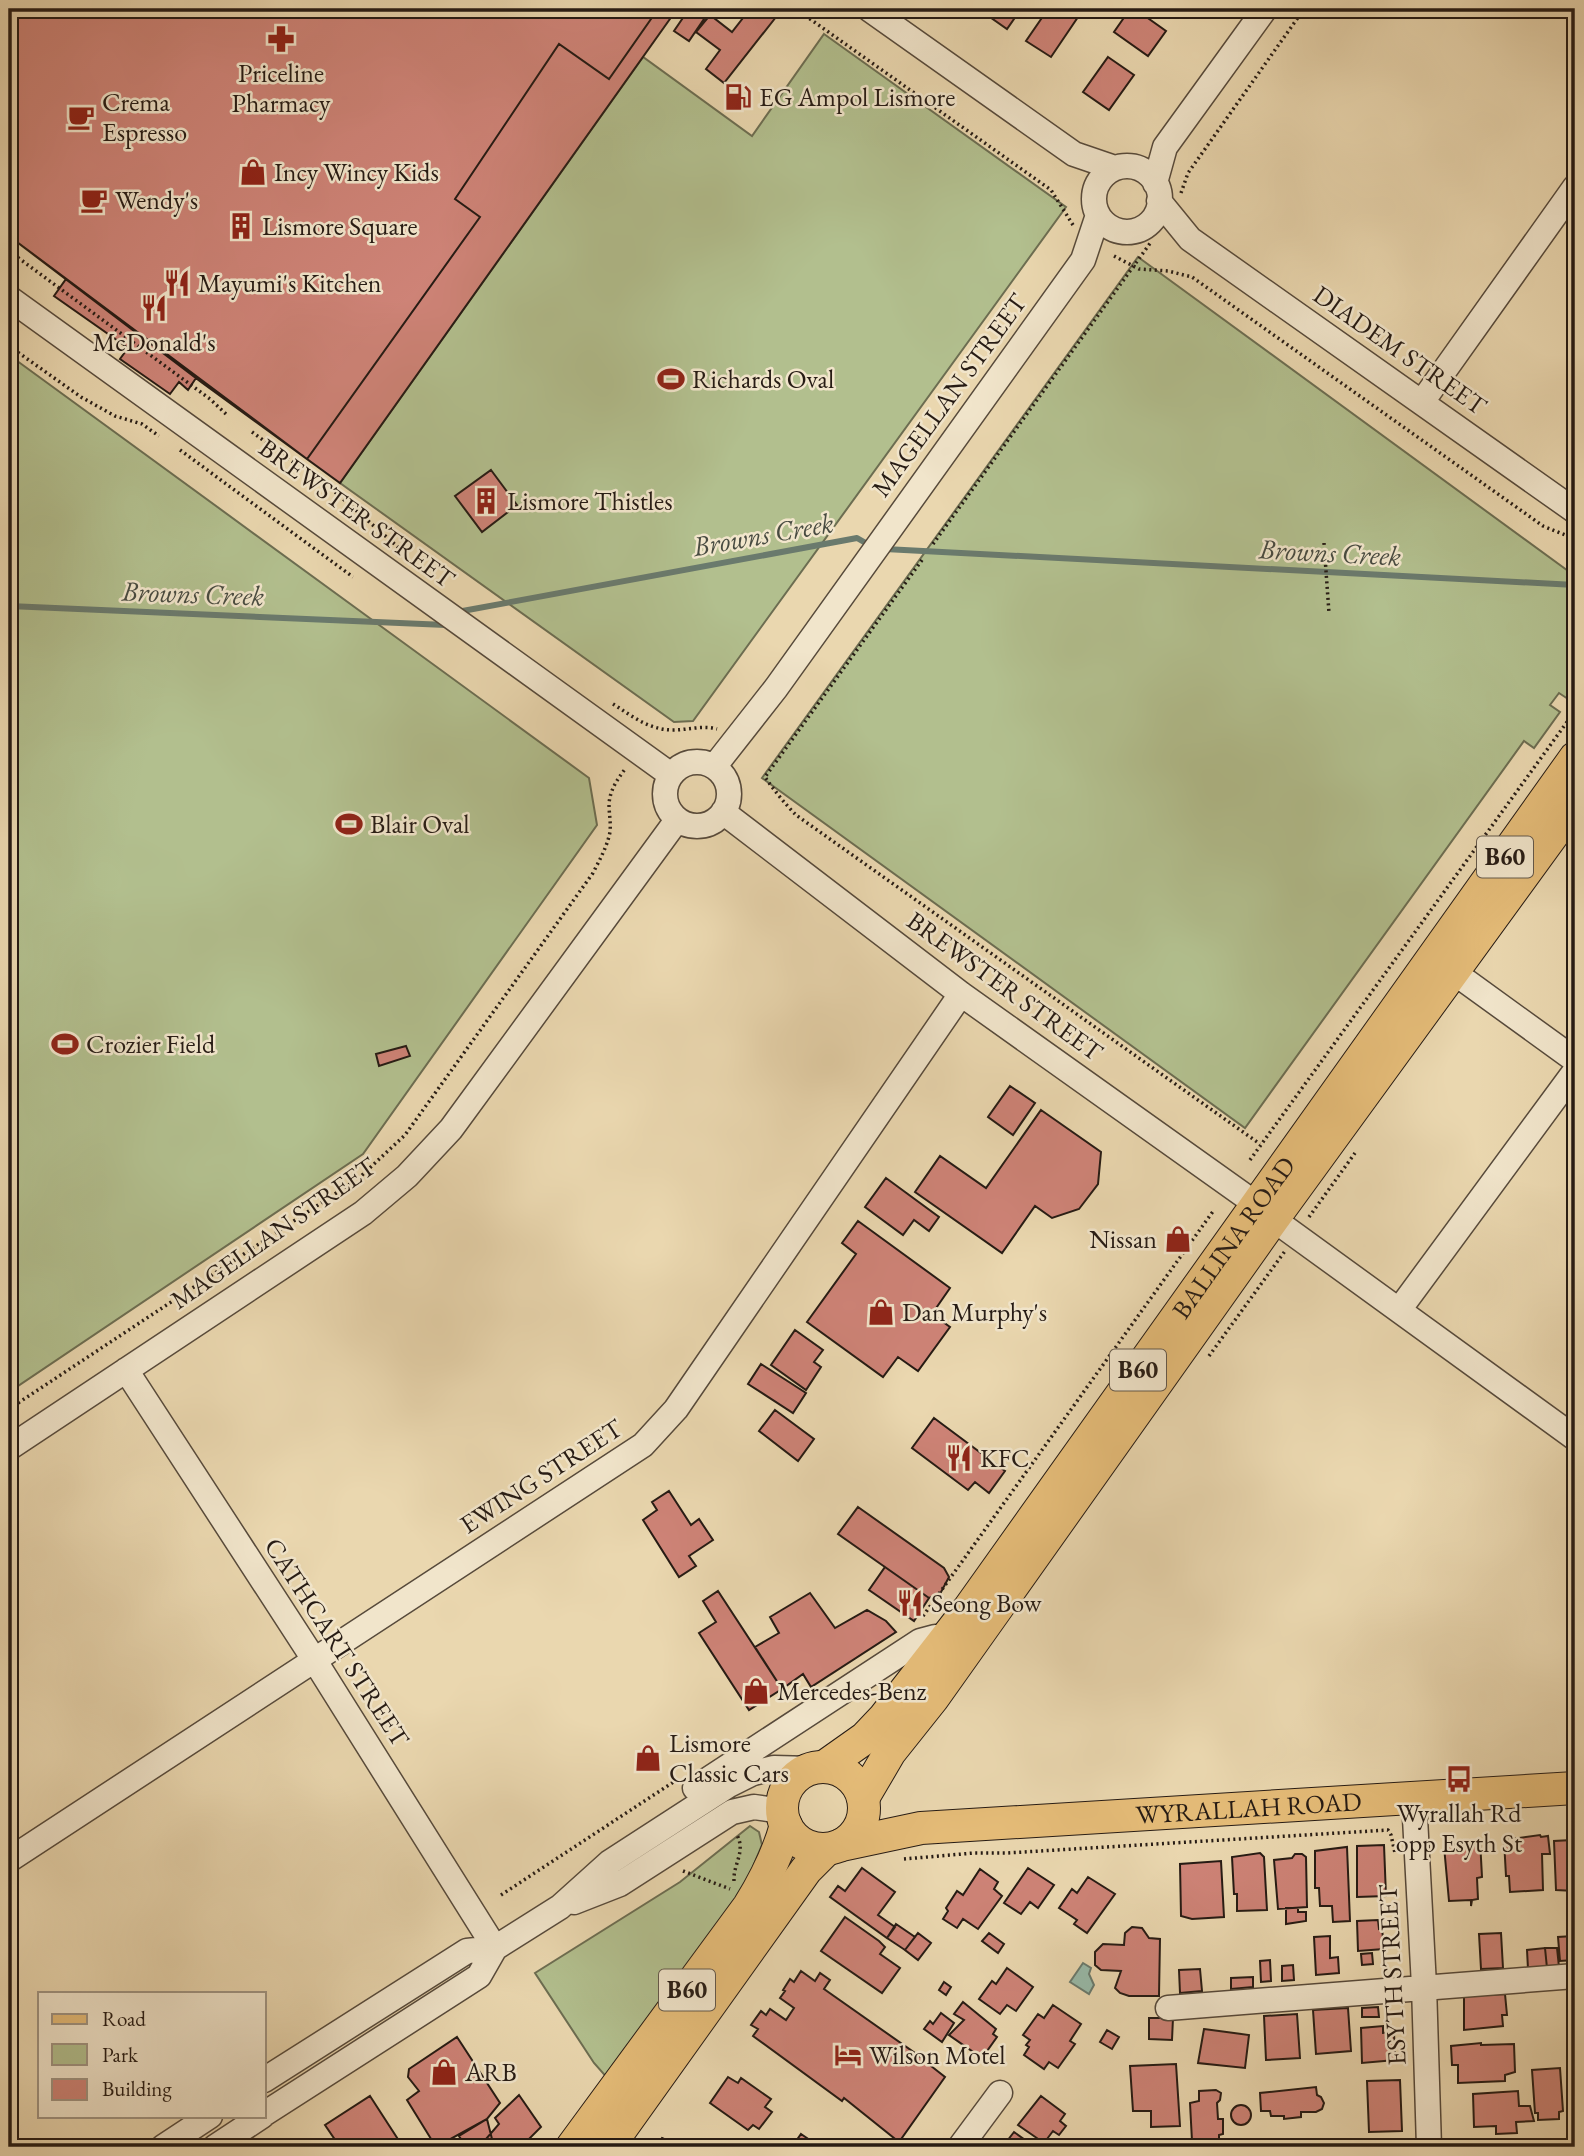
<svg xmlns="http://www.w3.org/2000/svg" width="1584" height="2156" font-family="'EB Garamond',serif">
	<style>
		.green { fill: #b2bf8e; stroke: #6c6d51; stroke-width: 2 }
		.water { fill: #98baa9; stroke: #6a7a6d; stroke-width: 2 }
		.lines { fill: none; stroke-linecap: round; stroke-linejoin: round }
		.stream { stroke: #6a7a6d; stroke-width: 6 }
		.building { fill: #ce8377; stroke: #261b14; stroke-width: 2 }
		.minor-casing { stroke: #574a3b; stroke-width: 27 }
		.major-casing { stroke: #261b14; stroke-width: 34 }
		.path { stroke: #261b14; stroke-width: 3.5; stroke-dasharray: 2 3.5; stroke-linecap: butt }
		.minor { stroke: #f1e5cb; stroke-width: 24 }
		.major { stroke: #e5bc78; stroke-width: 32 }
		.labels { text-anchor: middle; stroke-width: 5; stroke-linejoin: round; paint-order: stroke }
		.shield { fill: #f1e5cb; stroke: #63584b; stroke-width: 2 }
		.shield-label { font-size: 24px; font-weight: bold; fill: #261b14 }
		.poi-label { font-size: 26px; fill: #261b14; stroke: #f1e5cb; text-anchor: start }
		.street-label { font-size: 26px; fill: #261b14; stroke: #f1e5cb }
		.water-label { font-size: 28px; font-style: italic; fill: #484b41; stroke: #f1e5cb }
	</style>
	<rect width="100%" height="100%" fill="#ead7af"/>
	<filter id="stains"><feTurbulence type="fractalNoise" baseFrequency=".00286" numOctaves="4"/><feColorMatrix values="0 0 0 0 .2 0 0 0 0 .09 0 0 0 0 .02 0 0 0 .5 -.17"/></filter>
	<radialGradient id="worn" r=".72"><stop offset=".6" stop-color="#630" stop-opacity="0"/><stop offset="1" stop-color="#630" stop-opacity=".3"/></radialGradient>
	<path class="green" d="M824 34 1066 207 693 721 674 722 340 483 643 57 752 136Z
		M1138 257 1575 576V690L1568 699 1559 693 1550 705 1560 712 1534 748 1524 741 1245 1128 762 778Z
		M9 355 589 778 597 825 363 1154 9 1392Z
		M750 1826 759 1832 762 1845 743 1891 609 2080 594 2063 535 1973 680 1882Z"/>
	<path class="water" d="M1083 1963 1091 1968 1089 1974 1094 1985 1089 1994 1070 1982Z"/>
	<g class="lines">
		<path class="stream" d="M885 549 1575 585
			M9 606 446 625
			M457 612 857 538 871 546"/>
	</g>
	<path class="building" d="M9 9H658L609 79 559 44 455 199 480 217 307 459 9 236Z
		M9 9H677L340 483 201 382 9 236Z
		M689 9H702L708 13 689 41 674 31Z
		M750 9H765L776 17 724 83 706 69 720 50 696 32 710 15 732 32Z
		M991 9H1021L1007 29 987 15Z
		M1048 9H1066L1078 17 1051 57 1026 41Z
		M1130 9H1135L1166 31 1148 56 1114 32Z
		M1108 57 1134 75 1109 110 1083 92Z
		M66 279 196 378 188 390 179 382 170 394 120 359 128 348 54 296Z
		M491 470 517 505 482 532 455 496Z
		M406 1046 410 1056 379 1066 376 1054Z
		M1010 1086 1035 1103 1013 1135 988 1117Z
		M1041 1110 1101 1152 1098 1184 1079 1209 1052 1218 1035 1206 1002 1253 915 1192 940 1156 986 1188Z
		M886 1178 939 1217 929 1231 914 1220 903 1235 865 1207Z
		M858 1221 950 1288 932 1314 950 1327 918 1371 898 1357 883 1377 807 1322 856 1254 842 1243Z
		M795 1330 823 1350 814 1362 821 1367 806 1390 771 1365Z
		M761 1364 806 1393 793 1413 748 1384Z
		M775 1410 814 1439 798 1461 759 1431Z
		M934 1418 1005 1471 989 1493 975 1482 968 1490 912 1448Z
		M669 1491 691 1525 699 1519 713 1540 689 1556 696 1566 679 1577 643 1520 657 1510 652 1502Z
		M858 1507 944 1568 949 1577 940 1594 929 1598 838 1534Z
		M885 1567 929 1598 914 1621 869 1590Z
		M718 1591 782 1689 749 1710 699 1633 716 1622 703 1601Z
		M810 1593 835 1628 867 1610 886 1621 896 1632 811 1687 803 1674 782 1689 755 1647 779 1633 770 1617Z
		M1540 1835 1541 1837 1548 1836 1550 1854H1542L1543 1890 1510 1892 1509 1876H1506L1504 1840Z
		M1572 1837H1575V1891L1556 1890 1554 1841 1572 1840Z
		M1480 1840 1482 1877 1477 1878 1478 1899 1472 1900 1471 1906V1900L1449 1901 1444 1846Z
		M1384 1845 1386 1896 1357 1897V1846Z
		M1347 1847 1350 1921 1333 1922 1332 1906H1320L1319 1888H1315V1851Z
		M1260 1853 1264 1857 1267 1910 1237 1911V1894H1234L1232 1857Z
		M1295 1854H1302L1306 1857 1307 1907 1278 1909 1274 1860 1292 1858Z
		M1221 1861 1224 1917 1192 1919 1181 1916 1180 1864Z
		M862 1868 895 1892 878 1915 895 1927 887 1938 830 1897 838 1886 845 1891Z
		M1028 1868 1054 1885 1038 1908 1030 1902 1021 1914 1004 1903Z
		M980 1869 998 1882 994 1889 1002 1896 978 1929 963 1919 957 1928 943 1919 948 1911 946 1908 957 1891 963 1895Z
		M1088 1877 1115 1894 1087 1933 1074 1924 1077 1920 1059 1908 1072 1889 1077 1893Z
		M1286 1908H1298V1912H1306V1921L1286 1924Z
		M845 1917 879 1941 885 1947 880 1954 900 1968 882 1993 821 1951Z
		M1378 1920 1379 1929 1382 1928 1384 1949 1358 1951 1357 1921Z
		M896 1924 915 1937 905 1950 887 1938Z
		M1132 1927 1142 1928 1149 1938 1160 1939 1159 1996H1129L1120 1993 1115 1988 1121 1971 1101 1970 1095 1965V1952L1103 1944 1124 1945 1125 1933Z
		M918 1933 931 1943 918 1960 905 1950Z
		M989 1933 1004 1944 998 1953 982 1941Z
		M1501 1933 1503 1968 1481 1969 1479 1934Z
		M1330 1936V1958L1338 1957 1339 1973 1316 1975 1314 1937Z
		M1573 1936 1574 1960 1560 1961 1558 1937Z
		M1545 1948 1547 1968 1528 1969 1527 1950Z
		M1545 1948H1557L1559 1967 1547 1968Z
		M1372 1953 1373 1964 1362 1965 1361 1954Z
		M1270 1960 1271 1981 1261 1982 1260 1961Z
		M1293 1965 1294 1980 1282 1981V1966Z
		M1007 1968 1033 1987 1016 2011 1007 2005 1000 2014 979 1999 992 1981 996 1984Z
		M1200 1969 1202 1991 1180 1993 1179 1970Z
		M801 1971 815 1981 820 1973 830 1980 824 1989 932 2065 931 2066 945 2077 899 2142 844 2098 842 2101 753 2036 758 2029 751 2025 761 2011 766 2015 770 2009 786 2020 794 2008 780 1998 785 1991 783 1990 790 1979 794 1982Z
		M1253 1977V1987L1231 1989V1978Z
		M944 1982 951 1987 946 1995 939 1990Z
		M1505 1994 1507 2015H1502L1503 2026 1464 2030V1996Z
		M963 2002 996 2029 993 2034 997 2037 982 2058 949 2035 964 2020 954 2014Z
		M1053 2005 1081 2024 1070 2041 1075 2044 1058 2068 1049 2062 1044 2069 1024 2055 1029 2047 1026 2045 1030 2040 1023 2035 1038 2014 1044 2018Z
		M1378 2007 1379 2017H1362V2008Z
		M1348 2008 1351 2051 1316 2054 1313 2010Z
		M941 2013 954 2023 942 2042 924 2029 930 2021 933 2024Z
		M1297 2014 1300 2058 1266 2060 1264 2016Z
		M1149 2018H1173L1172 2040 1149 2039Z
		M1383 2026V2033L1394 2032 1395 2060 1362 2063 1361 2028Z
		M1204 2029 1249 2035 1245 2068 1198 2063Z
		M1107 2030 1119 2037 1112 2049 1100 2042Z
		M457 2037 500 2103 487 2119 436 2147 407 2100 419 2091 408 2077 409 2069Z
		M1481 2043V2045L1514 2044 1515 2072 1505 2075V2081L1458 2083V2065H1452L1451 2046Z
		M1176 2064 1180 2126 1151 2127V2111H1133L1130 2066Z
		M1560 2068 1563 2111 1559 2112V2119L1538 2120V2113H1535L1532 2070Z
		M1574 2070H1575L1574 2111 1572 2078 1574 2079Z
		M728 2077 738 2083 741 2078 771 2099 765 2107 772 2112 759 2129 753 2125 748 2130 710 2103Z
		M1400 2080 1402 2131 1369 2132 1367 2081Z
		M1316 2087 1317 2095 1321 2097 1324 2103 1322 2109 1316 2112H1301V2117L1284 2119V2116H1271L1270 2111H1261L1260 2093Z
		M1216 2090 1221 2093 1220 2100 1217 2103 1218 2119H1223V2134L1219 2135V2139L1214 2145 1198 2146 1192 2141 1190 2103 1199 2101V2091Z
		M1518 2091 1519 2106H1530L1534 2121 1516 2122 1517 2133 1496 2134V2126L1474 2127 1473 2094Z
		M519 2095 541 2127 521 2147H513L510 2142 488 2146 486 2139 499 2124 495 2118Z
		M370 2096 403 2147H340L325 2125Z
		M1041 2096 1065 2114 1060 2121 1066 2126 1059 2135 1053 2131 1044 2143 1018 2125Z
		M1231 2115a10 10 0 1 1 20 0a10 10 0 1 1-20 0Z
		M487 2119 494 2147H466L459 2136Z
		M1014 2132 1035 2147H1007L1004 2145Z
		M801 2134 817 2145 815 2147H792Z
		M662 2138 680 2147 683 2142 691 2147H656Z"/>
	<g class="lines">
		<defs>
			<path id="minor" d="M869 9 1074 154 1115 168
				M1094 199a33 33 0 1 1 66 0a33 33 0 1 1-66 0Z
				M1155 183 1165 147 1265 9
				M1159 201 1190 239 1575 511
				M9 298 671 775
				M1422 402 1575 187
				M665 794a32 32 0 1 1 64 0a32 32 0 1 1-64 0Z
				M714 767 776 688 1083 260 1098 215
				M723 812 961 994 1256 1204
				M1452 971 1575 1060
				M1273 1219 1575 1438
				M1399 1310 1575 1071
				M126 1370 315 1661 495 1948
				M9 1448 363 1213 407 1176 451 1129 677 820
				M695 1788 920 1641 935 1637 945 1639
				M1414 1799 1424 1986 1429 2147
				M9 1860 643 1445 676 1409 961 994
				M574 1902 620 1884 732 1812 754 1807 782 1811
				M1168 2008 1575 1976
				M264 2080 467 1951 495 1948 560 1907 610 1862 729 1785 753 1773 774 1768 812 1769
				M264 2114 479 1976 495 1948
				M163 2147 210 2116
				M215 2147 262 2116
				M960 2147 1000 2093"/>
			<g id="major">
				<path id="s1" d="M824 1767 865 1738 884 1718 968 1610 1575 758"/>
				<circle cx="823" cy="1808" r="41"/>
				<path d="M863 1798 890 1752 933 1698 1273 1219 1575 804"/>
				<path id="s2" d="M841 1845 921 1828 1575 1788"/>
				<path d="M572 2147 749 1906C765 1880 778 1855 786 1825"/>
				<path d="M608 2147 806 1870 827 1849"/>
			</g>
		</defs>
		<use href="#minor" class="minor-casing"/>
		<use href="#major" class="major-casing"/>
		<path class="path" d="M796 9 1051 190 1073 225
			M1181 193 1188 173 1304 9
			M9 251 210 399 226 414
			M1114 256 1139 269 1168 271 1192 277 1543 526 1575 539
			M9 346 81 397 115 416 142 424 159 436
			M252 432 312 476
			M180 450 353 577
			M335 492 406 554
			M1324 543 1329 613
			M933 544 1151 242
			M922 560 765 777C773 789 786 805 796 815L1260 1144
			M613 704C632 716 649 730 673 730 688 730 703 725 717 729
			M1250 1160 1575 711
			M1309 1217 1355 1153
			M1209 1356 1285 1251
			M9 1409 359 1178 405 1135 593 873C600 859 607 847 610 832 611 822 609 814 609 804 610 790 617 780 625 769
			M923 1616 1214 1210
			M904 1859 974 1853H1007L1388 1830 1391 1835 1395 1853
			M683 1871 730 1889
			M734 1881C733 1864 746 1852 737 1835
			M501 1895 675 1781"/>
		<use href="#minor" class="minor"/>
		<use href="#major" class="major"/>
	</g>
	<defs>
		<symbol id="pharmacy-bare" viewBox="-9 -9 18 18"><path d="M-2-6h4v4h4v4h-4v4h-4v-4h-4v-4h4Z" fill="#8f2418" stroke="#f1e5cb" stroke-width="2.5" paint-order="stroke"/></symbol>
		<symbol id="fuel-bare" viewBox="-9 -9 18 18"><path d="M-5.5-6h7V0h2V4h1.3V-2.5L3-4.5l.8-.8L6-3V5H2.5V1h-1V6h-7ZM-4.2-4.7v3.2H.2V-4.7Z" fill="#8f2418" stroke="#f1e5cb" stroke-width="2.5" paint-order="stroke"/></symbol>
		<symbol id="cafe-bare" viewBox="-9 -9 18 18"><path d="M-5.5-4.5H6V0H3Q3 3.5 0 3.5H-2.5Q-5.5 3.5-5.5 0ZM3-3.2v2h1.7v-2ZM-6 4.5H4V6H-6Z" fill="#8f2418" stroke="#f1e5cb" stroke-width="2.5" paint-order="stroke"/></symbol>
		<symbol id="shop-bare" viewBox="-9 -9 18 18"><path d="M-5-2.5h2.3a2.7 3.5 0 0 1 5.4 0H5L5.5 6h-11ZM-1.5-2.5h3a1.5 2.3 0 0 0-3 0Z" fill="#8f2418" stroke="#f1e5cb" stroke-width="2.5" paint-order="stroke"/></symbol>
		<symbol id="building-bare" viewBox="-9 -9 18 18"><path d="M-4-6H4V6H1V3H-1V6H-4ZM-2.5-4.3h1.7v1.8h-1.7ZM.8-4.3h1.7v1.8H.8ZM-2.5-1h1.7V.8h-1.7ZM.8-1h1.7V.8H.8Z" fill="#8f2418" stroke="#f1e5cb" stroke-width="2.5" paint-order="stroke"/></symbol>
		<symbol id="restaurant-bare" viewBox="-9 -9 18 18"><path d="M-5-6h1v4h1v-4h1v4h1v-4h1v5L-1.5 .5V6h-2V.5L-5-1ZM5-6V6H3V1.5H1.5Q1.5-4 5-6Z" fill="#8f2418" stroke="#f1e5cb" stroke-width="2.5" paint-order="stroke"/></symbol>
		<symbol id="stadium-bare" viewBox="-9 -9 18 18"><path d="M0-5a6.5 5 0 1 0 0 10a6.5 5 0 1 0 0-10ZM-3.5-1.8h7v3.6h-7Z" fill="#8f2418" stroke="#f1e5cb" stroke-width="2.5" paint-order="stroke"/></symbol>
		<symbol id="bus-bare" viewBox="-9 -9 18 18"><path d="M-5-6H5V4H4V6H2V4H-2V6H-4V4H-5ZM-3.5-4V0h7V-4ZM-3.5 1.2v1.5H-2V1.2ZM2 1.2v1.5H3.5V1.2Z" fill="#8f2418" stroke="#f1e5cb" stroke-width="2.5" paint-order="stroke"/></symbol>
		<symbol id="hotel-bare" viewBox="-9 -9 18 18"><path d="M-6-4.5h1.5V1H6V5H4.5V3h-9V5H-6ZM-4 0a1.8 1.8 0 1 1 3.6 0ZM.5 0V-2.5h3Q6-2.5 6 0Z" fill="#8f2418" stroke="#f1e5cb" stroke-width="2.5" paint-order="stroke"/></symbol>
	</defs>
	<g fill-rule="evenodd">
		<use href="#pharmacy-bare" x="262" y="20" width="38" height="38"/>
		<use href="#fuel-bare" x="719" y="78" width="38" height="38"/>
		<use href="#cafe-bare" x="62" y="98" width="38" height="38"/>
		<use href="#shop-bare" x="234" y="153" width="38" height="38"/>
		<use href="#cafe-bare" x="75" y="181" width="38" height="38"/>
		<use href="#building-bare" x="222" y="207" width="38" height="38"/>
		<use href="#restaurant-bare" x="158" y="264" width="38" height="38"/>
		<use href="#restaurant-bare" x="135" y="289" width="38" height="38"/>
		<use href="#stadium-bare" x="652" y="360" width="38" height="38"/>
		<use href="#building-bare" x="467" y="482" width="38" height="38"/>
		<use href="#stadium-bare" x="330" y="805" width="38" height="38"/>
		<use href="#stadium-bare" x="46" y="1025" width="38" height="38"/>
		<use href="#shop-bare" x="1159" y="1220" width="38" height="38"/>
		<use href="#shop-bare" x="862" y="1293" width="38" height="38"/>
		<use href="#restaurant-bare" x="940" y="1439" width="38" height="38"/>
		<use href="#restaurant-bare" x="891" y="1584" width="38" height="38"/>
		<use href="#shop-bare" x="737" y="1672" width="38" height="38"/>
		<use href="#shop-bare" x="629" y="1739" width="38" height="38"/>
		<use href="#bus-bare" x="1440" y="1760" width="38" height="38"/>
		<use href="#hotel-bare" x="829" y="2036" width="38" height="38"/>
		<use href="#shop-bare" x="425" y="2053" width="38" height="38"/>
	</g>
	<g class="labels">
		<g class="shield">
			<rect x="1477" y="836.5" width="56" height="41" rx="5"/>
			<rect x="1110" y="1349.5" width="56" height="41" rx="5"/>
			<rect x="659" y="1969.5" width="56" height="41" rx="5"/>
		</g>
		<g class="shield-label">
			<text x="1505" y="865">B60</text>
			<text x="1138" y="1378">B60</text>
			<text x="687" y="1998">B60</text>
		</g>
		<g class="poi-label">
			<text x="281" y="82" text-anchor="middle">Priceline<tspan x="281" dy="30">Pharmacy</tspan></text>
			<text x="759" y="106">EG Ampol Lismore</text>
			<text x="102" y="111">Crema<tspan x="102" dy="30">Espresso</tspan></text>
			<text x="274" y="181">Incy Wincy Kids</text>
			<text x="115" y="209">Wendy's</text>
			<text x="262" y="235">Lismore Square</text>
			<text x="198" y="292">Mayumi's Kitchen</text>
			<text x="154" y="351" text-anchor="middle">McDonald's</text>
			<text x="692" y="388">Richards Oval</text>
			<text x="507" y="510">Lismore Thistles</text>
			<text x="370" y="833">Blair Oval</text>
			<text x="86" y="1053">Crozier Field</text>
			<text x="1157" y="1248" text-anchor="end">Nissan</text>
			<text x="902" y="1321">Dan Murphy's</text>
			<text x="980" y="1467">KFC</text>
			<text x="931" y="1612">Seong Bow</text>
			<text x="777" y="1700">Mercedes-Benz</text>
			<text x="669" y="1752">Lismore<tspan x="669" dy="30">Classic Cars</tspan></text>
			<text x="1459" y="1822" text-anchor="middle">Wyrallah Rd<tspan x="1459" dy="30">opp Esyth St</tspan></text>
			<text x="869" y="2064">Wilson Motel</text>
			<text x="465" y="2081">ARB</text>
		</g>
		<g class="street-label">
			<text transform="translate(1400 350) rotate(35)" y="9">DIADEM STREET</text>
			<text transform="translate(949 395) rotate(-54)" y="9">MAGELLAN STREET</text>
			<text transform="translate(357 513) rotate(36)" y="9">BREWSTER STREET</text>
			<text transform="translate(1005 986) rotate(36)" y="9">BREWSTER STREET</text>
			<text transform="translate(273 1233) rotate(-35)" y="9">MAGELLAN STREET</text>
			<text dy="9" stroke="none"><textPath href="#s1" startOffset="672">BALLINA ROAD</textPath></text>
			<text transform="translate(541 1476) rotate(-33)" y="9">EWING STREET</text>
			<text transform="translate(337 1642) rotate(57)" y="9">CATHCART STREET</text>
			<text dy="9" stroke="none"><textPath href="#s2" startOffset="410">WYRALLAH ROAD</textPath></text>
			<text transform="translate(1392 1975) rotate(-93)" y="9">ESYTH STREET</text>
		</g>
		<g class="water-label">
			<text transform="translate(763 534) rotate(-10)" y="10">Browns Creek</text>
			<text transform="translate(1330 552) rotate(3)" y="10">Browns Creek</text>
			<text transform="translate(193 593) rotate(2)" y="10">Browns Creek</text>
		</g>
	</g>
	<rect width="1584" height="2156" fill="none" stroke="#ead7af" stroke-width="35"/>
	<rect x="10" y="10" width="1563" height="2135" fill="none" stroke="#261b14" stroke-width="3.5"/>
	<rect x="18" y="18" width="1549" height="2121" fill="none" stroke="#261b14" stroke-width="2"/>
	<rect x="38" y="1992" width="228" height="126" fill="#f1e5cb" stroke="#a09482" stroke-width="2"/>
	<rect x="52" y="2014" width="35" height="10" fill="#e5bc78" stroke="#a09482" stroke-width="2"/>
	<text x="102" y="2026" font-size="21" fill="#261b14">Road</text>
	<rect x="52" y="2044" width="35" height="21" fill="#b2bf8e" stroke="#a09482" stroke-width="2"/>
	<text x="102" y="2062" font-size="21" fill="#261b14">Park</text>
	<rect x="52" y="2079" width="35" height="21" fill="#ce8377" stroke="#a09482" stroke-width="2"/>
	<text x="102" y="2096" font-size="21" fill="#261b14">Building</text>
	<rect width="100%" height="100%" filter="url(#stains)"/>
	<rect width="100%" height="100%" fill="url(#worn)"/>
</svg>
